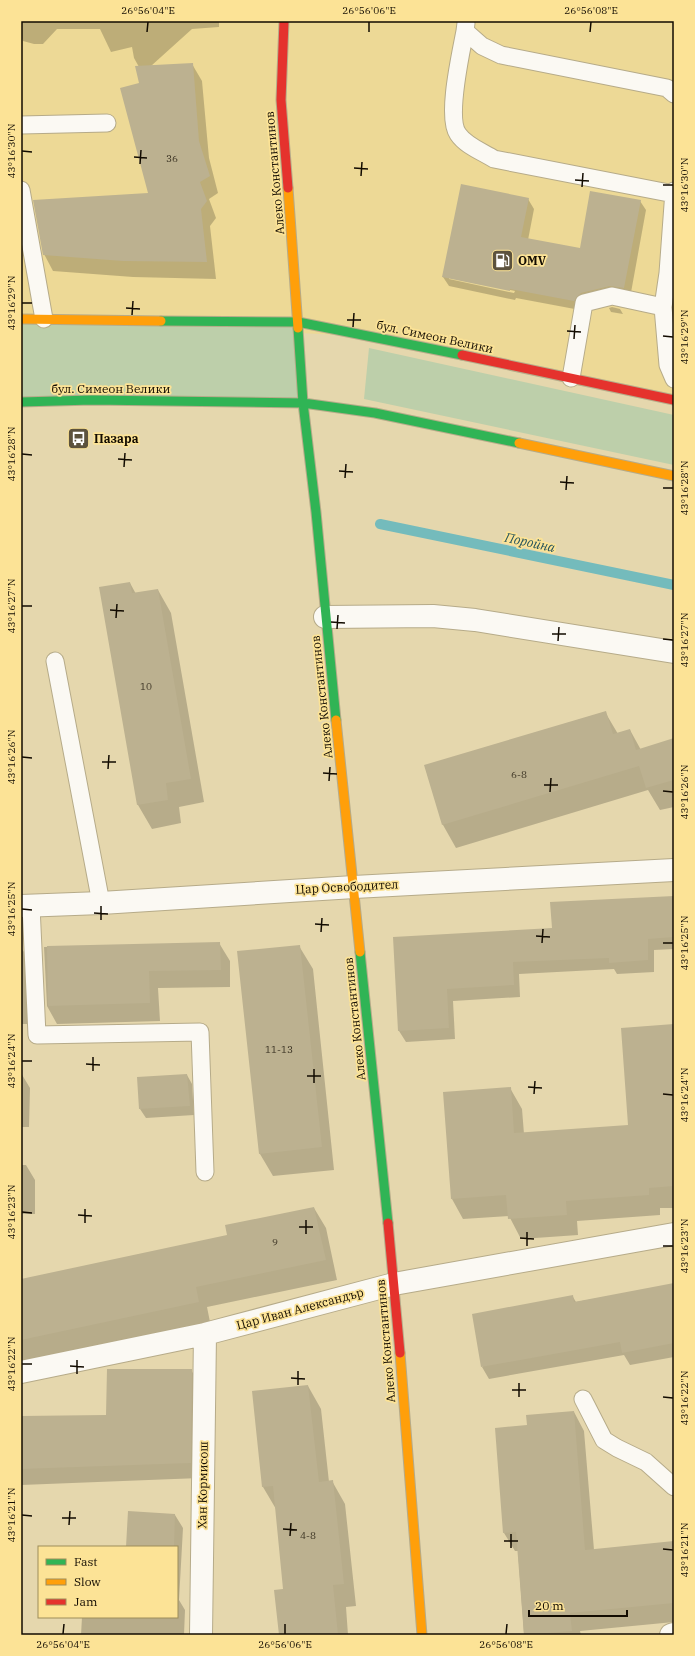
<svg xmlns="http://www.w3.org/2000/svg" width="695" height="1656" font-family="'IBM Plex Serif',serif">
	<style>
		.built { fill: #edd996 }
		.green { fill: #bdcfaa }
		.shadow { fill: #0003; fill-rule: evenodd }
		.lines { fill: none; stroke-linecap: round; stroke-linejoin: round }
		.stream { stroke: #74bbbc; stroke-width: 10 }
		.building { fill: #bcb190 }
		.lane-casing { stroke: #b6ab89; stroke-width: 19 }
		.street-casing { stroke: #b6ab89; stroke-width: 24 }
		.fast-casing { stroke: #b6ab89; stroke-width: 11 }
		.slow-casing { stroke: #b6ab89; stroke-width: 11 }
		.jam-casing { stroke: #b6ab89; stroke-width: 11 }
		.lane { stroke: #fbf9f3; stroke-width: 17 }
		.street { stroke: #fbf9f3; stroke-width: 22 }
		.fast { stroke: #30b455; stroke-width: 9 }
		.slow { stroke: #ff9f0a; stroke-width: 9 }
		.jam { stroke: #e5322d; stroke-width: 9 }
		.ticks { fill: none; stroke: #120b00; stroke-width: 1.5 }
		.labels { text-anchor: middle; stroke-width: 3.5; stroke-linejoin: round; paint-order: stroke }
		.number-label { font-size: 10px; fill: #3c3424 }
		.street-label { font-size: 12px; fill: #120b00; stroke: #fce396 }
		.poi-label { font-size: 12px; font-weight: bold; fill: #120b00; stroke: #fce396; text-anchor: start }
		.water-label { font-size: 13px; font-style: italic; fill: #25535c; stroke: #fce396 }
		.neatline { fill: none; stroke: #120b00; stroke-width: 1.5 }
		.ticks-label { font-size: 10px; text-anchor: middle; fill: #120b00 }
	</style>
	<rect width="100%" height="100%" fill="#e5d7ad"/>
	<path class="built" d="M21 21H674V400L380 337 21 319Z"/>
	<path class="green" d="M21 319 298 322 303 403 21 402Z
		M369 348 674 415V465L364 399Z"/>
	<path class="shadow" d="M21 21H219V27L192 29 151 66 192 64 202 81 209 158 218 193 209 199 216 218 210 226 216 279 133 277 53 271 44 254 149 194 139 67 134 58 132 47 111 52 100 29H57L43 44H34L23 41 21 36Z
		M528 199 534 209 528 240 581 250 640 201 646 210 630 298 580 310 516 298 515 300 449 286 443 277ZM449 277 515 291 514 293 449 279Z
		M612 307 620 309 623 314 611 312 609 308Z
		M130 583 136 594 158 590 171 613 204 802 179 807 181 823 152 829 138 805 101 588Z
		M605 712 618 734 630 730 641 750 674 740V807L660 810 648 790 456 848 443 825 425 766Z
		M674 897V949L654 950V972L617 974 614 969 519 974 520 997 453 1001 455 1039 406 1042 399 1031 394 938 553 929Z
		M219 943 230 961V987L158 988 160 1021 57 1024 47 1006 44 947Z
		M299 946 313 969 334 1170 273 1176 260 1154Z
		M21 948 28 957 31 1016H27V1024H21Z
		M674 1025V1208H660V1215L577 1221 578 1235 521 1239 509 1216 463 1219 452 1199 510 1088 522 1109 524 1134 629 1126Z
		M21 1073 30 1088 29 1127H21Z
		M187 1075 192 1084 194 1115 146 1118 140 1109Z
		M21 1165H26L35 1180V1214H21Z
		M314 1208 326 1228 337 1280 207 1307 210 1322 23 1363 21 1359V1280L228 1236Z
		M674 1285V1357L630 1365 624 1355 489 1379 482 1367 573 1297 576 1302Z
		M191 1370 201 1386 200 1478 21 1485V1417L107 1416Z
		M308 1386 321 1409 329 1482 332 1481 345 1504 356 1606 346 1607 348 1635H280L285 1590 276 1509 263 1487Z
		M574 1412 584 1431 594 1550 674 1542V1622L580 1631 581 1635 524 1634 518 1551H515L504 1533Z
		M175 1515 183 1528 179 1600 185 1610 184 1635H81L82 1617H177V1547H127Z"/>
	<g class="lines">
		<path class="stream" d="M380 524 674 585"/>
	</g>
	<path class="building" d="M193 63 199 141 210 176 200 182 207 201 201 209 207 262 123 261 43 255 33 200 148 193 120 88 139 83 135 66Z
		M461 184 529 198 521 237 580 248 590 191 641 200 624 288 610 286 581 293 574 301 510 289V291L442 277Z
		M130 582 132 593 158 589 191 779 166 783 168 800 137 805 99 587Z
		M606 711 613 734 630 729 636 750 674 738V780L646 788 639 766 442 825 424 765Z
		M674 896V937L648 939V960L609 963V958L513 962 514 985 447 989 449 1028 398 1031 393 937 552 928 550 902Z
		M220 942 221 970 149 971 150 1003 48 1006 47 946Z
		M300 945 322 1147 259 1154 237 951Z
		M674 1024V1186L649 1188V1195L566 1201 567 1215 508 1219 506 1195 451 1199 443 1092 511 1087 514 1133 628 1125 621 1028Z
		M187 1074 190 1106 139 1109 137 1077Z
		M314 1207 326 1260 196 1287 199 1302 21 1340V1279L227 1235 225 1225Z
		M674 1283V1343L622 1353 620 1342 481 1367 472 1314 573 1295 574 1302Z
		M107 1369H192L191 1463 21 1469V1416L106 1415Z
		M308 1385 319 1482 333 1480 344 1584 333 1585 338 1635H279L274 1590 283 1589 273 1486 262 1487 252 1391Z
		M574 1411 585 1550 674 1541V1603L570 1613 572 1631 524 1635 516 1532 503 1533 495 1428 527 1425 526 1415Z
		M128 1511 175 1514 174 1547H126Z"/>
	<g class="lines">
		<defs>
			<path id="lane" d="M466 23 465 31 482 46 501 55 667 88 674 94
				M465 31C461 53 446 117 458 134 466 146 483 152 494 159L674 194
				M21 125 107 123
				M21 190 44 319
				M674 191 668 273 663 307 668 365 674 379
				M571 378 584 303 612 296 663 307
				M55 661 101 903
				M31 906 37 1035 200 1032 205 1172
				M583 1399 604 1440 617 1448 646 1462 674 1487"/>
			<path id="street" d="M325 617 433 616 475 620 674 652
				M21 906 101 903 354 887 674 870
				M21 1372 205 1334 394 1284 674 1234
				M201 1635 205 1334
				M671 1635 674 1634"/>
			<path id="fast" d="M161 321 298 322 462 355
				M298 328 303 403 316 512 336 720
				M21 402 92 400 303 403 375 413 519 443
				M360 952 388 1223"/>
			<path id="slow" d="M288 188 298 328
				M21 319 161 321
				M519 443 674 476
				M336 720 360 952
				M400 1353 422 1635"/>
			<path id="jam" d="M284 21 281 100 288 188
				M462 355 674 400
				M388 1223 400 1353"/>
		</defs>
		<use href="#lane" class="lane-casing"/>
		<use href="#street" class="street-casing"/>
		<use href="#fast" class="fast-casing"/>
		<use href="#slow" class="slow-casing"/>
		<use href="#jam" class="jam-casing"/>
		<use href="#lane" class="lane"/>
		<use href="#street" class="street"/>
		<use href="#fast" class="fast"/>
		<use href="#slow" class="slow"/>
		<use href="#jam" class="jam"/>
	</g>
	<path class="ticks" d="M147 32 148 22M369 32V22M590 32 591 22M22 151 32 152M134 157 147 158M140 164 141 150M354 168 368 169M361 176 362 162M575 180 589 181M663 185H673M582 187 583 173M22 303H32M126 308 140 309M132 315 133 301M347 320H361M353 327 354 313M567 331 581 332M663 336 673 337M574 339 575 325M22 454 32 455M118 459 132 460M124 467 125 453M339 471 353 472M345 478 346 464M560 482 574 483M663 488H673M566 490 567 476M22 606H32M110 610 124 611M116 618 117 604M331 622 345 623M337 629 338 615M552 634H566M663 639 673 640M558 641 559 627M22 757 32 758M102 762H116M108 769 109 755M323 773 337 774M329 781 330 767M544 785H558M663 791 673 792M550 792 551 778M22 909 32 910M94 913 108 914M101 920V906M315 924 329 925M321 932 322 918M536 936 550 937M542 943 543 929M663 943H673M22 1061H32M86 1064 100 1065M93 1071V1057M307 1076H321M314 1083V1069M528 1087 542 1088M534 1094 535 1081M663 1094 673 1095M22 1212 32 1213M78 1215 92 1216M85 1223V1209M299 1227H313M306 1234V1220M520 1238 534 1239M527 1246V1232M663 1246H673M22 1364H32M70 1366 84 1367M77 1374V1360M291 1378 305 1379M298 1385V1371M512 1390H526M519 1397V1383M663 1397 673 1398M22 1515 32 1516M62 1518H76M69 1525 70 1511M283 1529 297 1530M290 1536 291 1523M504 1541H518M511 1548V1534M663 1549 673 1550M63 1634 64 1624M285 1634V1624M506 1634 507 1624"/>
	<defs>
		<symbol id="fuel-square" viewBox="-11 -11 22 22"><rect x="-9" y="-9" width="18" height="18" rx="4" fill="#5c523d" stroke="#fce396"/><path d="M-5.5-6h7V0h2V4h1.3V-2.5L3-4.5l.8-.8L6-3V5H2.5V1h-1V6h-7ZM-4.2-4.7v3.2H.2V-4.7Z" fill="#fff"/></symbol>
		<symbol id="bus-square" viewBox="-11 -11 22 22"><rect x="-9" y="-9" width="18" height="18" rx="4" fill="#5c523d" stroke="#fce396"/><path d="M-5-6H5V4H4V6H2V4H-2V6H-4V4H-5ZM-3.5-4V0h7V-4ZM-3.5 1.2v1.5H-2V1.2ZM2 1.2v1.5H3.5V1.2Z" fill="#fff"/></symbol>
	</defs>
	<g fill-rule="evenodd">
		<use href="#fuel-square" x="490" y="248" width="25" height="25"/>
		<use href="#bus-square" x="66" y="426" width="25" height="25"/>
	</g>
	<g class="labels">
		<g class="number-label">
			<text x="172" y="162">36</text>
			<text x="146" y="690">10</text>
			<text x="519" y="778">6-8</text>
			<text x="279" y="1053">11-13</text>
			<text x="275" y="1246">9</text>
			<text x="308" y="1539">4-8</text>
		</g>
		<g class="street-label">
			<text transform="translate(275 173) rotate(-95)" y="4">Алеко Константинов</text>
			<text transform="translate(435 337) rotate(12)" y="4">бул. Симеон Велики</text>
			<text x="111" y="393">бул. Симеон Велики</text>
			<text transform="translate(322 697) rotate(-96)" y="4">Алеко Константинов</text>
			<text transform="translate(347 887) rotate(-3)" y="4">Цар Освободител</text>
			<text transform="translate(355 1019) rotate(-96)" y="4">Алеко Константинов</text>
			<text transform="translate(300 1309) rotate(-15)" y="4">Цар Иван Александър</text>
			<text transform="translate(386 1341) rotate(-95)" y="4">Алеко Константинов</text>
			<text transform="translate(203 1485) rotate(-89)" y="4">Хан Кормисош</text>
		</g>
		<g class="poi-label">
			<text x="518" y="265">OMV</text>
			<text x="94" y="443">Пазара</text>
		</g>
		<g class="water-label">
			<text transform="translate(530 542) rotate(12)" y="5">Поройна</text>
		</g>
	</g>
	<rect width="695" height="1656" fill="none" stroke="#fce396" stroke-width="44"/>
	<rect x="38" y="1546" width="140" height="72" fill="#fce396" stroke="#9e8d5a"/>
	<rect x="46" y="1559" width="20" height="6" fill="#30b455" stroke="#9e8d5a"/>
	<text x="74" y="1566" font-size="12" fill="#120b00">Fast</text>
	<rect x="46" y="1579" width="20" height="6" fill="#ff9f0a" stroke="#9e8d5a"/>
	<text x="74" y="1586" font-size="12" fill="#120b00">Slow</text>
	<rect x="46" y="1599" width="20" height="6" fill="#e5322d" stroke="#9e8d5a"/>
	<text x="74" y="1606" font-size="12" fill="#120b00">Jam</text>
	<path d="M529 1610v6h98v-6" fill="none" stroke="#120b00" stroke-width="2"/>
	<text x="535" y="1610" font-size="12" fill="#120b00" stroke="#fce396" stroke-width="3" paint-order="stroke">20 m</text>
	<rect x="22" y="22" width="651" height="1612" class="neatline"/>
	<g class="ticks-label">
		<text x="148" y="14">26°56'04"E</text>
		<text x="369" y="14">26°56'06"E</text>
		<text x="591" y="14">26°56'08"E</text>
		<text transform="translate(11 151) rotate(-90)" y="4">43°16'30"N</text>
		<text transform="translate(684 185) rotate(-90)" y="4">43°16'30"N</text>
		<text transform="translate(11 303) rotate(-90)" y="4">43°16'29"N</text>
		<text transform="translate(684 337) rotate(-90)" y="4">43°16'29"N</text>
		<text transform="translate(11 454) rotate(-90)" y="4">43°16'28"N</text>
		<text transform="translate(684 488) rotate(-90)" y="4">43°16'28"N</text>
		<text transform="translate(11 606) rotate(-90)" y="4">43°16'27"N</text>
		<text transform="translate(684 640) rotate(-90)" y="4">43°16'27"N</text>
		<text transform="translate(11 757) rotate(-90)" y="4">43°16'26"N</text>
		<text transform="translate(684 792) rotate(-90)" y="4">43°16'26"N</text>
		<text transform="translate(11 909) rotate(-90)" y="4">43°16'25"N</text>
		<text transform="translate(684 943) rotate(-90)" y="4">43°16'25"N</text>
		<text transform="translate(11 1061) rotate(-90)" y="4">43°16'24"N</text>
		<text transform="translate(684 1095) rotate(-90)" y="4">43°16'24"N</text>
		<text transform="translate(11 1212) rotate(-90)" y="4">43°16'23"N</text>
		<text transform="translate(684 1246) rotate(-90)" y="4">43°16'23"N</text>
		<text transform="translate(11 1364) rotate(-90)" y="4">43°16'22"N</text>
		<text transform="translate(684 1398) rotate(-90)" y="4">43°16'22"N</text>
		<text transform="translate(11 1515) rotate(-90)" y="4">43°16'21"N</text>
		<text transform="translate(684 1550) rotate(-90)" y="4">43°16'21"N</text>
		<text x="63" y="1648">26°56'04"E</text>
		<text x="285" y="1648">26°56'06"E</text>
		<text x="506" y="1648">26°56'08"E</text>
	</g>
</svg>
